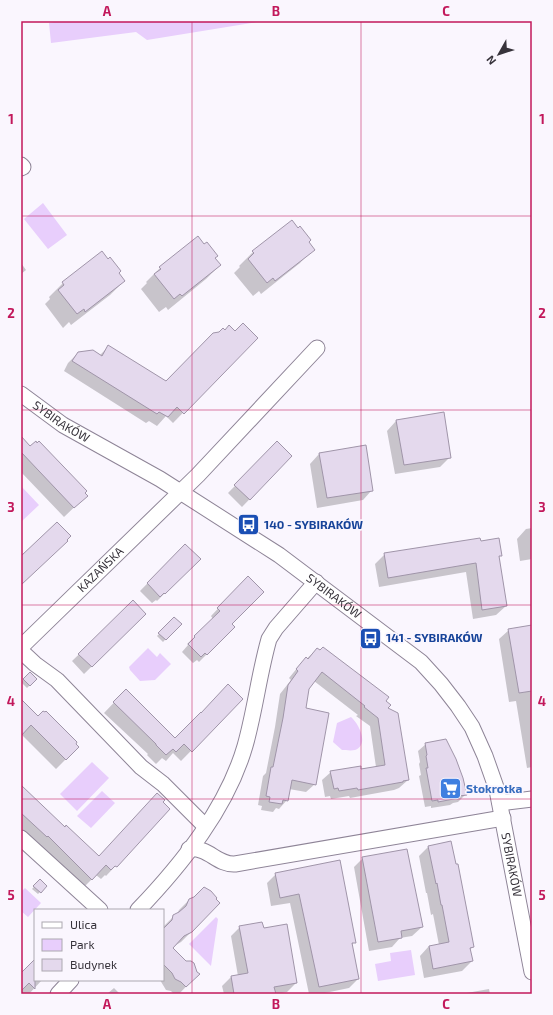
<svg xmlns="http://www.w3.org/2000/svg" width="553" height="1015" font-family="'Exo 2',sans-serif">
	<style>
		.green { fill: #e8cefc }
		.shadow { fill: #0003 }
		.building { fill: #e4d9ed; stroke: #a095a9 }
		.lines { fill: none; stroke-linecap: round; stroke-linejoin: round }
		.minor-casing { stroke: #8e8497; stroke-width: 17 }
		.minor { stroke: #fff; stroke-width: 15 }
		.grid { fill: none; stroke: #c2185b; stroke-width: 1; stroke-opacity: 0.55 }
		.labels { text-anchor: middle; stroke-width: 3.5; stroke-linejoin: round; paint-order: stroke }
		.street-label { font-size: 12px; fill: #37333b; stroke: #faf6fe }
		.transit-label { font-size: 12px; font-weight: bold; fill: #164399; stroke: #faf6fe; text-anchor: start }
		.shop-label { font-size: 12px; font-weight: bold; fill: #366cbe; stroke: #faf6fe; text-anchor: start }
		.neatline { fill: none; stroke: #c2185b; stroke-width: 1.5 }
		.grid-label { font-size: 13px; text-anchor: middle; font-weight: bold; fill: #c2185b }
	</style>
	<rect width="100%" height="100%" fill="#faf6fe"/>
	<path class="green" d="M60 21H263L147 40 136 32 51 43 49 23Z
		M43 203 67 235 48 249 24 219Z
		M21 486 39 505 21 522Z
		M148 648 157 657 160 653 171 664 155 680 140 681 130 670 129 667Z
		M351 717C358 723 370 744 355 750 351 751 345 750 342 750L333 742 337 723Z
		M92 762 109 778 77 811 60 794Z
		M102 791 115 803 91 828 77 816Z
		M25 888 41 903 28 917 21 911V892Z
		M216 917 218 919 211 966 189 944Z
		M411 950 415 975 378 981 375 964 391 961 390 953Z"/>
	<path class="shadow" d="M291 222 313 249 300 263 261 294 259 291 253 296 234 273 240 267 239 266 253 252Z
		M198 237 220 265 206 279 168 310 166 307 159 312 141 289 147 283 146 282 160 268Z
		M21 263 26 270 21 274Z
		M118 273 124 281 110 295 71 325 69 322 63 328 45 304 50 299 49 297 63 283Z
		M225 331 235 332 256 338 173 423 166 416 157 426 149 421 146 423 64 371 68 363 78 353 100 355 109 346 166 382 219 333Z
		M396 421 450 457 440 467 395 474 387 431Z
		M21 438 30 448 86 496 64 517 21 472Z
		M277 443 291 456 242 507 228 493Z
		M319 454 372 490 363 500 317 508 310 464Z
		M532 528V559L520 561 517 539 526 529Z
		M480 542 501 555 498 558 506 606 496 615 473 619 466 572 379 587 375 564 385 554Z
		M185 545 199 559 157 601 156 600 152 603 140 591Z
		M248 577 231 624 234 627 199 662 197 660 193 663 182 652 188 645 187 644 213 619 211 616Z
		M133 602 145 614 84 674 72 661Z
		M174 619 180 624 163 642 157 636Z
		M509 630 532 633V767L527 768 516 701 509 702 499 639Z
		M317 649 384 701 408 780 399 788 394 790 350 798 349 796 331 799 330 796 325 797 322 780 331 772 376 767 370 726 356 716 358 715 314 681 308 689 304 709 315 784 306 792 289 789 287 800 279 809 276 808 273 812 261 810 262 806 258 805 263 776 266 773 275 727 280 694 291 680 289 678 298 667Z
		M30 673 36 679 27 688 21 682Z
		M126 690 175 739 242 699 181 761 173 753 166 761 162 758 156 764 147 755 148 754 104 713Z
		M21 705 78 747 56 769 21 734Z
		M426 744 466 794 458 802 453 803 450 805 431 808V806L425 807 419 776 421 775 419 764 420 762 418 751Z
		M21 787 65 828 98 857 161 802 169 809 106 876 105 875 101 879 96 875 82 889 21 832Z
		M429 846 473 946 470 950 472 961 462 971 424 978 420 956 429 946 439 945 433 914 431 915 427 893H426L419 856Z
		M363 858 422 927 412 936 400 938 392 947 369 951 354 867Z
		M339 862 354 942 352 945 358 979 349 988 320 994H309L290 903 271 906 267 883 276 874Z
		M40 880 46 886 38 894 32 889Z
		M189 900 191 932 181 942 171 948 198 974 179 994H174L171 991 166 990 160 980H163V929L164 926 174 916 177 914 179 910Z
		M240 927 263 929 296 983 287 992 277 994H224L222 986 231 977 238 976 231 936Z
		M35 960V980H42L29 994H21V974Z
		M114 988 120 994H107Z
		M489 989 490 994H461Z"/>
	<path class="building" d="M292 220 298 228 300 226 311 240 309 242 315 250 275 281 273 278 267 283 248 259 254 253 252 251Z
		M198 236 204 244 207 242 218 256 215 258 221 265 182 296 180 294 174 299 154 274 161 269 159 267Z
		M102 251 108 259 110 257 121 271 119 273 125 281 85 312 84 309 77 314 58 290 64 285 62 282Z
		M243 323 258 338 184 414 177 407 168 417 159 412 157 414 72 361 78 352 93 350 102 356 108 345 166 381 213 333 219 332 223 328 225 330 229 325 235 331Z
		M444 412 451 458 404 465 396 420Z
		M21 436 30 446 36 441 37 443 39 441 87 491 85 493 88 496 74 508 21 452Z
		M277 441 292 456 250 500 234 485Z
		M366 445 373 491 327 498 319 453Z
		M57 522 71 536 67 540 68 541 21 585V556Z
		M480 538 481 541 499 538 502 556H499L507 606 482 610 476 563 388 578 384 553Z
		M185 544 201 559 165 594 164 593 160 597 147 583Z
		M248 576 264 592 232 624 235 627 207 655 205 653 201 657 188 644 195 637 194 636 220 611 217 608Z
		M133 600 146 614 92 667 78 654Z
		M174 617 182 624 166 640 158 633Z
		M532 625V691L519 693 508 629Z
		M323 647 389 697 386 701 391 705 388 708 398 713 409 780 403 781V782L358 790 357 788 339 791 338 788 334 789 330 771 361 766V769L385 765 378 718 364 707 365 706 322 672 309 689 306 708 329 713 316 785 292 780 288 801 283 800 282 804 269 802 270 797 266 796 271 767H273L283 718 288 685 298 671 296 669 306 657 308 659 317 648 320 650Z
		M30 672 37 679 30 686 23 679Z
		M228 684 243 699 192 752 184 744 176 752 173 749 166 755 156 745V744L113 702 126 689 175 738 201 712V713Z
		M21 699 38 716 43 711 45 712 46 711 77 742 76 744 79 747 66 760 31 725 21 736Z
		M446 739 456 759 463 778 467 795 459 796V798L438 802V800L432 801 426 768H428L426 756 427 755 425 743Z
		M21 785 65 827 66 825 99 856 157 793 165 800 163 802 170 809 117 867 115 866 111 870 106 865 92 880 48 836 47 837 21 813Z
		M451 841 456 864H458L474 947 470 948 473 961 433 969 429 946 449 942 442 905H441L437 883 436 884 428 846Z
		M407 849 423 927 401 931 402 938 378 942 362 857Z
		M340 860 356 943H352L359 979 319 987 299 894 280 898 275 873Z
		M40 879 47 886 41 893 33 886Z
		M204 887 211 891 217 898 216 899 220 903 192 932 184 936 173 948 186 961H191L194 963 197 972 200 974 186 987 181 982 175 979 172 973 163 964V929L172 920 173 915 179 912 186 906 189 899 194 897Z
		M262 922 264 928 287 924 297 983 274 987 276 994H234L231 976 248 973 239 926Z
		M35 959V989L29 983 21 991V973Z"/>
	<g class="lines">
		<defs>
			<g id="minor">
				<path d="M21 165 23 167 21 168"/>
				<path id="s1" d="M21 394 63 425 160 479 279 555 421 662 441 684 458 706 472 727 485 756 497 790 532 972"/>
				<path id="s2" d="M21 647 198 475 317 348"/>
				<path d="M21 651 35 664 57 680 141 767 163 784 205 826"/>
				<path d="M500 803 532 799"/>
				<path d="M21 838 100 910"/>
				<path d="M189 849C209 847 217 865 235 864L503 818"/>
				<path d="M138 910C182 864 227 808 245 746 255 711 259 674 269 639L276 628 316 582"/>
				<path d="M58 994 71 980"/>
			</g>
		</defs>
		<use href="#minor" class="minor-casing"/>
		<use href="#minor" class="minor"/>
	</g>
	<path class="grid" d="M192 21V994M361 21V994M21 216H532M21 410H532M21 605H532M21 799H532"/>
	<defs>
		<symbol id="bus-square" viewBox="-11 -11 22 22"><rect x="-9" y="-9" width="18" height="18" rx="4" fill="#1a4fb4" stroke="#faf6fe"/><path d="M-5-6H5V4H4V6H2V4H-2V6H-4V4H-5ZM-3.5-4V0h7V-4ZM-3.5 1.2v1.5H-2V1.2ZM2 1.2v1.5H3.5V1.2Z" fill="#fff"/></symbol>
		<symbol id="supermarket-square" viewBox="-11 -11 22 22"><rect x="-9" y="-9" width="18" height="18" rx="4" fill="#3f7fe0" stroke="#faf6fe"/><path d="M-6-5.5h2.5l.6 2H6L4.5 2H-2.5L-4.4-4H-6ZM-1.5 3.2a1.3 1.3 0 1 0 .1 0ZM3 3.2a1.3 1.3 0 1 0 .1 0Z" fill="#fff"/></symbol>
	</defs>
	<g fill-rule="evenodd">
		<use href="#bus-square" x="236" y="512" width="25" height="25"/>
		<use href="#bus-square" x="358" y="626" width="25" height="25"/>
		<use href="#supermarket-square" x="438" y="776" width="25" height="25"/>
	</g>
	<g class="labels">
		<g class="street-label">
			<text dy="4" stroke="none"><textPath href="#s1" startOffset="49">SYBIRAKÓW</textPath></text>
			<text dy="4" stroke="none"><textPath href="#s2" startOffset="111">KAZAŃSKA</textPath></text>
			<text dy="4" stroke="none"><textPath href="#s1" startOffset="373">SYBIRAKÓW</textPath></text>
			<text dy="4" stroke="none"><textPath href="#s1" startOffset="709">SYBIRAKÓW</textPath></text>
		</g>
		<g class="transit-label">
			<text x="264" y="529">140 - SYBIRAKÓW</text>
			<text x="386" y="642">141 - SYBIRAKÓW</text>
		</g>
		<g class="shop-label">
			<text x="466" y="793">Stokrotka</text>
		</g>
	</g>
	<rect width="553" height="1015" fill="none" stroke="#faf6fe" stroke-width="44"/>
	<rect x="34" y="909" width="130" height="72" fill="#faf6fe" stroke="#aca8b0"/>
	<rect x="42" y="922" width="20" height="6" fill="#ffffff" stroke="#aca8b0"/>
	<text x="70" y="929" font-size="12" fill="#37333b">Ulica</text>
	<rect x="42" y="939" width="20" height="12" fill="#e8cefc" stroke="#aca8b0"/>
	<text x="70" y="949" font-size="12" fill="#37333b">Park</text>
	<rect x="42" y="959" width="20" height="12" fill="#e4d9ed" stroke="#aca8b0"/>
	<text x="70" y="969" font-size="12" fill="#37333b">Budynek</text>
	<g transform="translate(499 54) rotate(231)" stroke="#faf6fe" stroke-width="3" paint-order="stroke">
	<path d="M0-3L7 15L0 10L-7 15Z" fill="#37333b"/>
	<text y="-6" font-size="11" font-weight="bold" text-anchor="middle" fill="#37333b">N</text>
	</g>
	<rect x="22" y="22" width="509" height="971" class="neatline"/>
	<g class="grid-label">
		<text x="107" y="16">A</text>
		<text x="276" y="16">B</text>
		<text x="446" y="16">C</text>
		<text x="11" y="124">1</text>
		<text x="542" y="124">1</text>
		<text x="11" y="318">2</text>
		<text x="542" y="318">2</text>
		<text x="11" y="512">3</text>
		<text x="542" y="512">3</text>
		<text x="11" y="706">4</text>
		<text x="542" y="706">4</text>
		<text x="11" y="900">5</text>
		<text x="542" y="900">5</text>
		<text x="107" y="1009">A</text>
		<text x="276" y="1009">B</text>
		<text x="446" y="1009">C</text>
	</g>
</svg>
